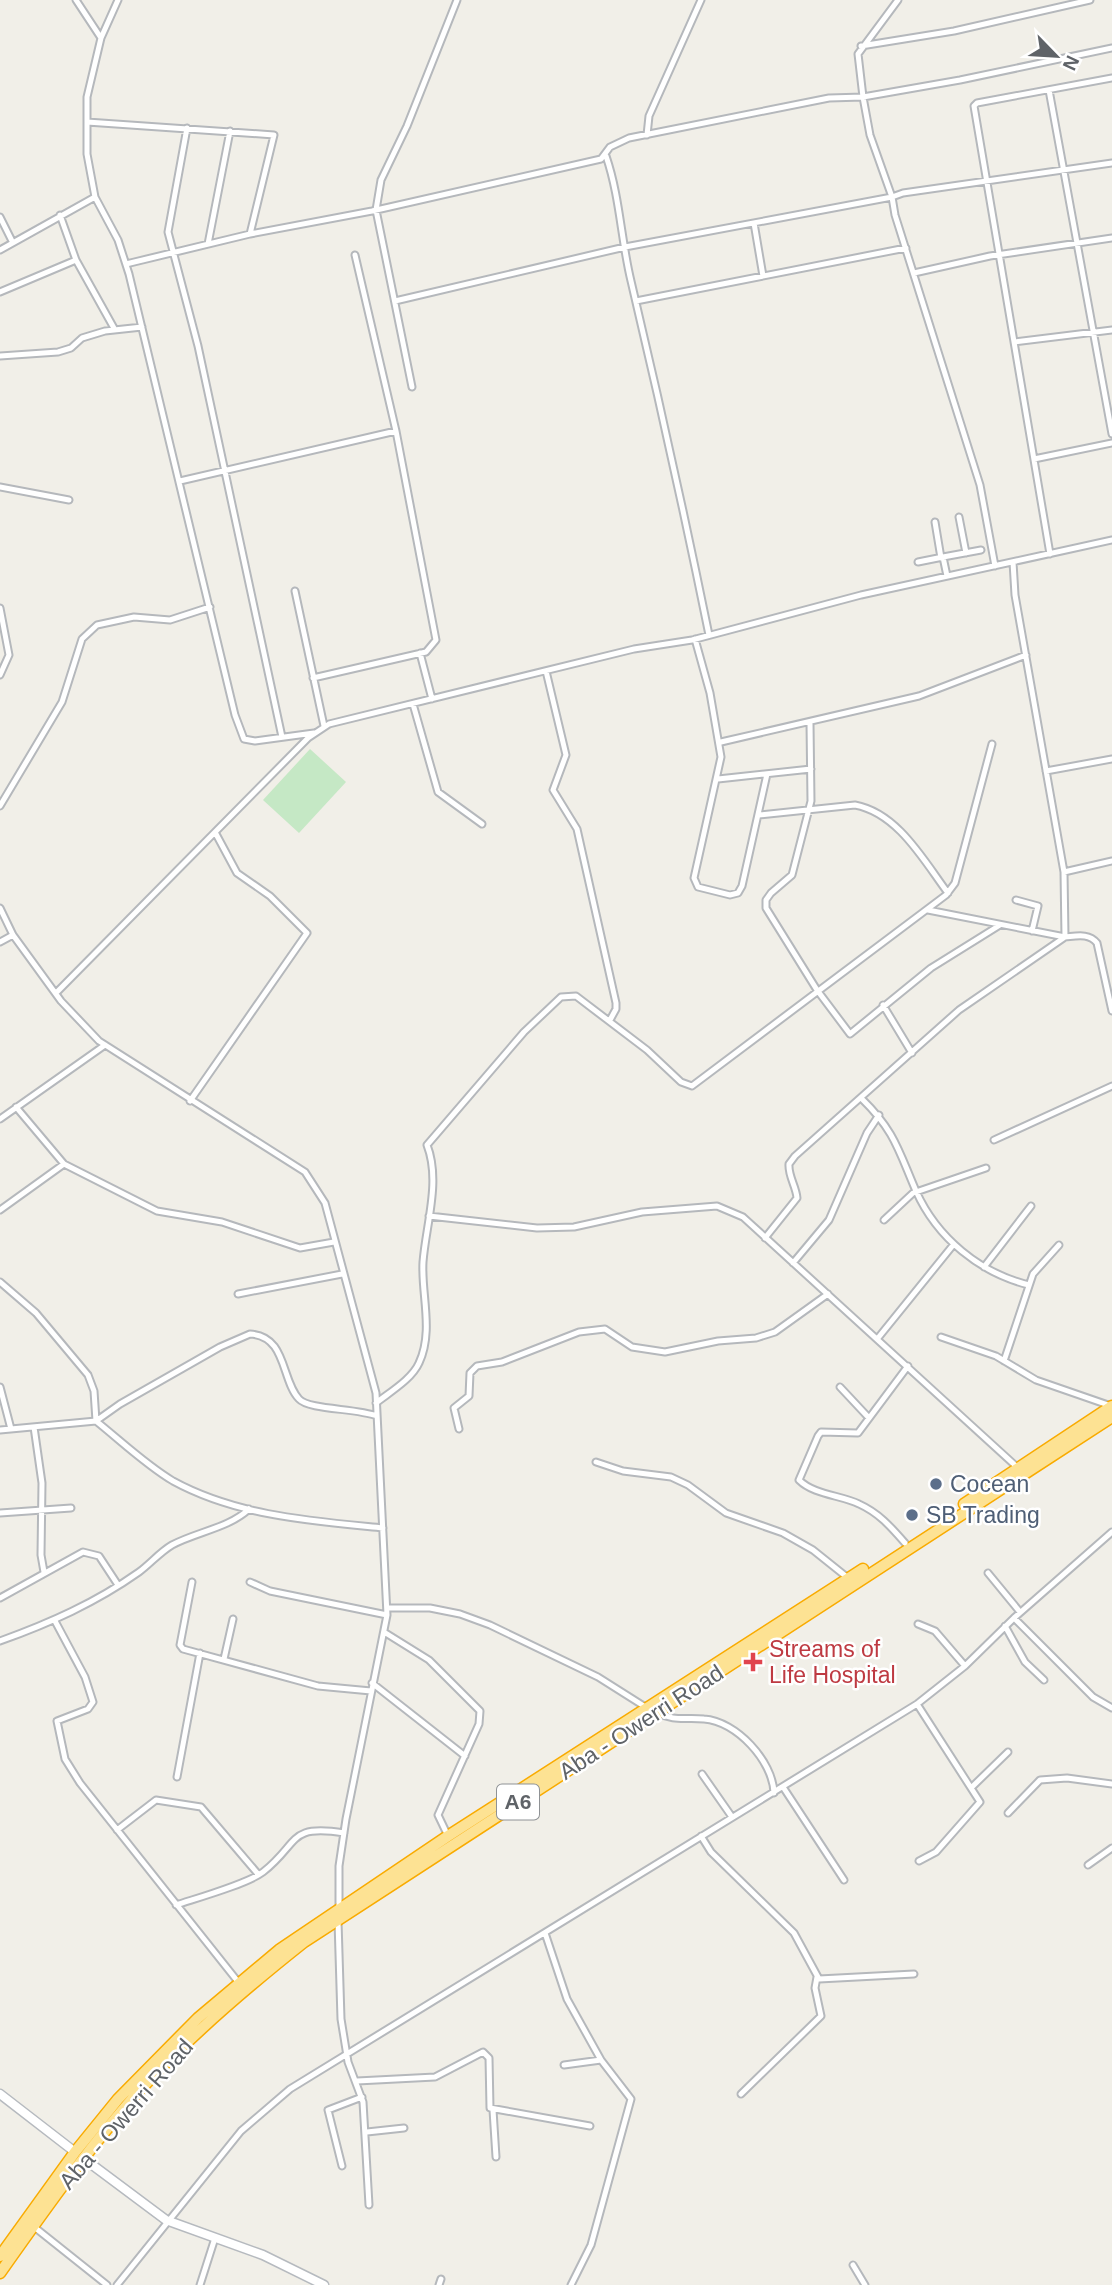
<svg xmlns="http://www.w3.org/2000/svg" width="1112" height="2285" font-family="Helvetica,sans-serif">
	<style>
		.green { fill: #c5e8c5 }
		.lines { fill: none; stroke-linecap: round; stroke-linejoin: round }
		.street-casing { stroke: #b5b8bc; stroke-width: 9 }
		.secondary-casing { stroke: #b6babf; stroke-width: 11 }
		.highway-casing { stroke: #f9ab00; stroke-width: 13 }
		.street { stroke: #fff; stroke-width: 5 }
		.secondary { stroke: #fff; stroke-width: 8 }
		.highway { stroke: #fde293; stroke-width: 10 }
		.service-dot { fill: #5c6f8a; stroke: #fff; stroke-width: 2.5 }
		.health-dot { fill: #e0444e; stroke: #fff; stroke-width: 2.5 }
		.labels { text-anchor: middle; stroke-width: 5; stroke-linejoin: round; paint-order: stroke }
		.shield { fill: #fff; stroke: #8f9295; stroke-width: 2 }
		.shield-label { font-size: 21px; font-weight: bold; fill: #5f6368 }
		.service-label { font-size: 23px; fill: #4e5e75; stroke: #fff; text-anchor: start }
		.health-label { font-size: 23px; fill: #be3a42; stroke: #fff; text-anchor: start }
		.street-label { font-size: 23px; fill: #5f6368; stroke: #fff }
	</style>
	<rect width="100%" height="100%" fill="#f1efe8"/>
	<path class="green" d="M310 749 346 782 299 833 263 800Z"/>
	<g class="lines">
		<defs>
			<path id="street" d="M76 0 101 38 87 97V154L95 197 118 240 129 274 235 715 244 739 255 741 314 733
				M101 38 118 0
				M861 46 954 31 1090 0
				M1049 90 1112 434
				M87 122 274 135 250 234
				M187 128 168 232 198 346 282 737
				M647 135 649 116 701 0
				M606 156C620 197 621 240 631 281 659 399 685 517 709 635
				M60 215 76 260 115 330
				M0 217 12 241
				M754 223 763 276
				M208 244 230 131
				M0 250 95 197
				M126 264 250 234 372 211 601 159 610 147 629 138 829 98 863 97 858 54 898 0
				M914 273 990 256 1112 238
				M0 292 76 260
				M395 301 625 247 892 197 870 135 863 97 960 80 1112 48
				M636 301 906 248
				M1014 342 1112 330
				M0 356 58 352 71 348 82 338 105 331 142 327
				M412 387 376 210 381 180 407 126 457 0
				M1034 459 1112 443
				M180 481 396 431
				M0 487 69 500
				M959 517 966 553
				M935 522 941 558
				M1050 554 974 106 977 103 1112 78
				M918 562 943 557
				M995 566 980 485 895 215 892 197 903 193 1112 163
				M947 576 943 557 981 550
				M295 591 324 726
				M0 608 9 655 0 675
				M695 639 710 693 721 757 694 878 698 887 730 895 738 893 742 886 767 774
				M420 653 432 699
				M546 671 566 755 553 790 577 829 616 1003V1009L610 1020
				M313 678 426 652 436 640 396 431 355 255
				M413 704 438 792 482 824
				M810 723 811 801 792 875 771 893 766 900V908L817 990 850 1034 931 968 1000 925
				M721 742 919 696 1026 655
				M1046 771 1112 759
				M718 779 811 769
				M0 806 62 702 82 639 97 625 134 617 170 620 210 607
				M759 815 855 805C898 813 924 861 948 893
				M1064 872 1112 861
				M1016 900 1038 906 1032 931
				M0 908 13 935 61 1001 99 1041 305 1172 325 1203 376 1393 387 1615 346 1819 339 1866V1908
				M928 910 1065 937 1064 872 1015 595 1013 562
				M0 942 13 935
				M56 993 308 738 329 724 634 649 692 640 861 595 1112 540
				M883 1005 912 1053
				M862 1099C895 1131 899 1152 916 1191 937 1238 980 1273 1029 1285
				M190 1101 307 933 270 896 237 873 216 834
				M16 1107 64 1164 157 1211 222 1222 300 1248 334 1242
				M0 1119 105 1045
				M994 1140 1112 1086
				M0 1210 64 1164
				M429 1216 537 1228 574 1227 642 1212 717 1206 743 1217 1018 1468
				M884 1220 913 1193 986 1168
				M765 1238 797 1198C796 1186 788 1176 789 1164L795 1156 959 1010 1065 937C1077 936 1089 933 1097 943L1112 1011
				M793 1263 829 1220 867 1133 879 1115
				M984 1267 1031 1206
				M0 1282 36 1313 88 1375 94 1391 96 1421
				M238 1294 342 1274
				M941 1337 996 1356 1036 1380 1111 1406
				M878 1338 954 1244
				M1004 1361 1033 1274 1059 1245
				M0 1387 11 1429
				M840 1387 869 1418
				M376 1403C390 1392 412 1379 419 1363 434 1331 421 1294 423 1262 426 1224 441 1181 427 1145L524 1032 561 997 576 996 647 1050 681 1082 692 1086 946 895 955 883 992 744
				M96 1421 120 1404 220 1347 250 1334C287 1336 281 1380 299 1399 309 1410 356 1408 377 1416
				M34 1427 42 1483 41 1555 44 1572
				M459 1429 454 1408 469 1396 470 1373 477 1366 502 1362 579 1332 605 1329 632 1347 665 1352 718 1341 756 1338 775 1332 828 1294
				M0 1430 96 1421C121 1441 146 1465 173 1481 237 1516 312 1521 383 1528
				M596 1462 623 1471 671 1477 688 1485 726 1513 783 1533 813 1550 848 1578
				M0 1513 71 1508
				M905 1543C891 1527 879 1513 859 1504 841 1495 814 1495 799 1480L818 1436 821 1432 858 1433 908 1366
				M988 1573 1020 1612
				M192 1582 180 1645 183 1649 318 1686 371 1691
				M250 1582 270 1591 387 1615
				M0 1598 83 1552 99 1556 118 1585
				M387 1608H430L460 1614 490 1625 598 1677 647 1708
				M1014 1618 1093 1697 1112 1708
				M55 1621 85 1677 93 1702 88 1709 57 1721 65 1759 80 1783 239 1983
				M918 1624 935 1631 965 1666
				M1005 1626 1025 1662 1044 1680
				M384 1632 429 1660 480 1711 479 1724 438 1815 448 1836
				M0 1641C50 1623 95 1603 139 1572 150 1564 160 1552 172 1545 196 1532 229 1528 249 1509
				M224 1659 233 1619
				M372 1683 465 1756
				M917 1704 980 1802 936 1852 919 1861
				M657 1712C674 1722 685 1717 704 1719 736 1721 773 1761 774 1793
				M702 1774 732 1817
				M177 1777 200 1653
				M783 1787 844 1880
				M972 1787 1008 1752
				M1008 1813 1040 1780 1067 1778 1112 1784
				M117 1830 156 1800 201 1807 258 1874
				M701 1836 711 1852 794 1933 819 1979 914 1974
				M1088 1865 1112 1848
				M176 1905C197 1898 247 1884 263 1872 300 1843 287 1824 344 1833
				M338 1921 341 2019 348 2062 363 2102 369 2205
				M545 1933 567 1999 601 2060
				M564 2065 601 2060 631 2099 591 2245 571 2285
				M357 2081 435 2077 483 2052 489 2058 490 2108 590 2126
				M741 2094 821 2016 815 1988 817 1977
				M493 2110 496 2157
				M367 2132 404 2128
				M342 2166 328 2110 362 2097
				M33 2226 107 2285
				M853 2265 865 2285
				M117 2285 241 2131 290 2089 917 1704 965 1666 1014 1618 1112 1532
				M200 2285 215 2238
				M439 2285 441 2279"/>
			<path id="secondary" d="M0 2094 75 2152
				M83 2158 166 2220 263 2255 324 2285"/>
			<path id="highway" d="M964 1504 1112 1406
				M0 2256 75 2152 118 2099 198 2018 279 1950 448 1836 863 1569
				M0 2273C48 2205 96 2137 153 2076 200 2027 251 1984 304 1942L1112 1417"/>
		</defs>
		<use href="#street" class="street-casing"/>
		<use href="#secondary" class="secondary-casing"/>
		<use href="#highway" class="highway-casing"/>
		<use href="#street" class="street"/>
		<use href="#secondary" class="secondary"/>
		<use href="#highway" class="highway"/>
	</g>
	<g class="service-dot">
		<circle cx="936" cy="1484" r="7"/>
		<circle cx="912" cy="1515" r="7"/>
	</g>
	<path class="health-dot" d="M749.5 1651.5h7v7h7v7h-7v7h-7v-7h-7v-7h7z"/>
	<g class="labels">
		<rect class="shield" x="497" y="1784.5" width="42" height="35" rx="5"/>
		<g class="shield-label">
			<text x="518" y="1809">A6</text>
		</g>
		<g class="service-label">
			<text x="950" y="1492">Cocean</text>
			<text x="926" y="1523">SB Trading</text>
		</g>
		<g class="health-label">
			<text x="769" y="1657">Streams of<tspan x="769" dy="26">Life Hospital</tspan></text>
		</g>
		<g class="street-label">
			<text transform="translate(641 1722) rotate(-33)" y="8">Aba - Owerri Road</text>
			<text transform="translate(126 2114) rotate(-49)" y="8">Aba - Owerri Road</text>
		</g>
	</g>
	<g transform="translate(1056 56) rotate(115)" stroke="#ffffff" stroke-width="5" paint-order="stroke">
	<path d="M0-5L12 26L0 18L-12 26Z" fill="#5f6368"/>
	<text y="-10" font-size="19" font-weight="bold" text-anchor="middle" fill="#5f6368">N</text>
	</g>
</svg>
